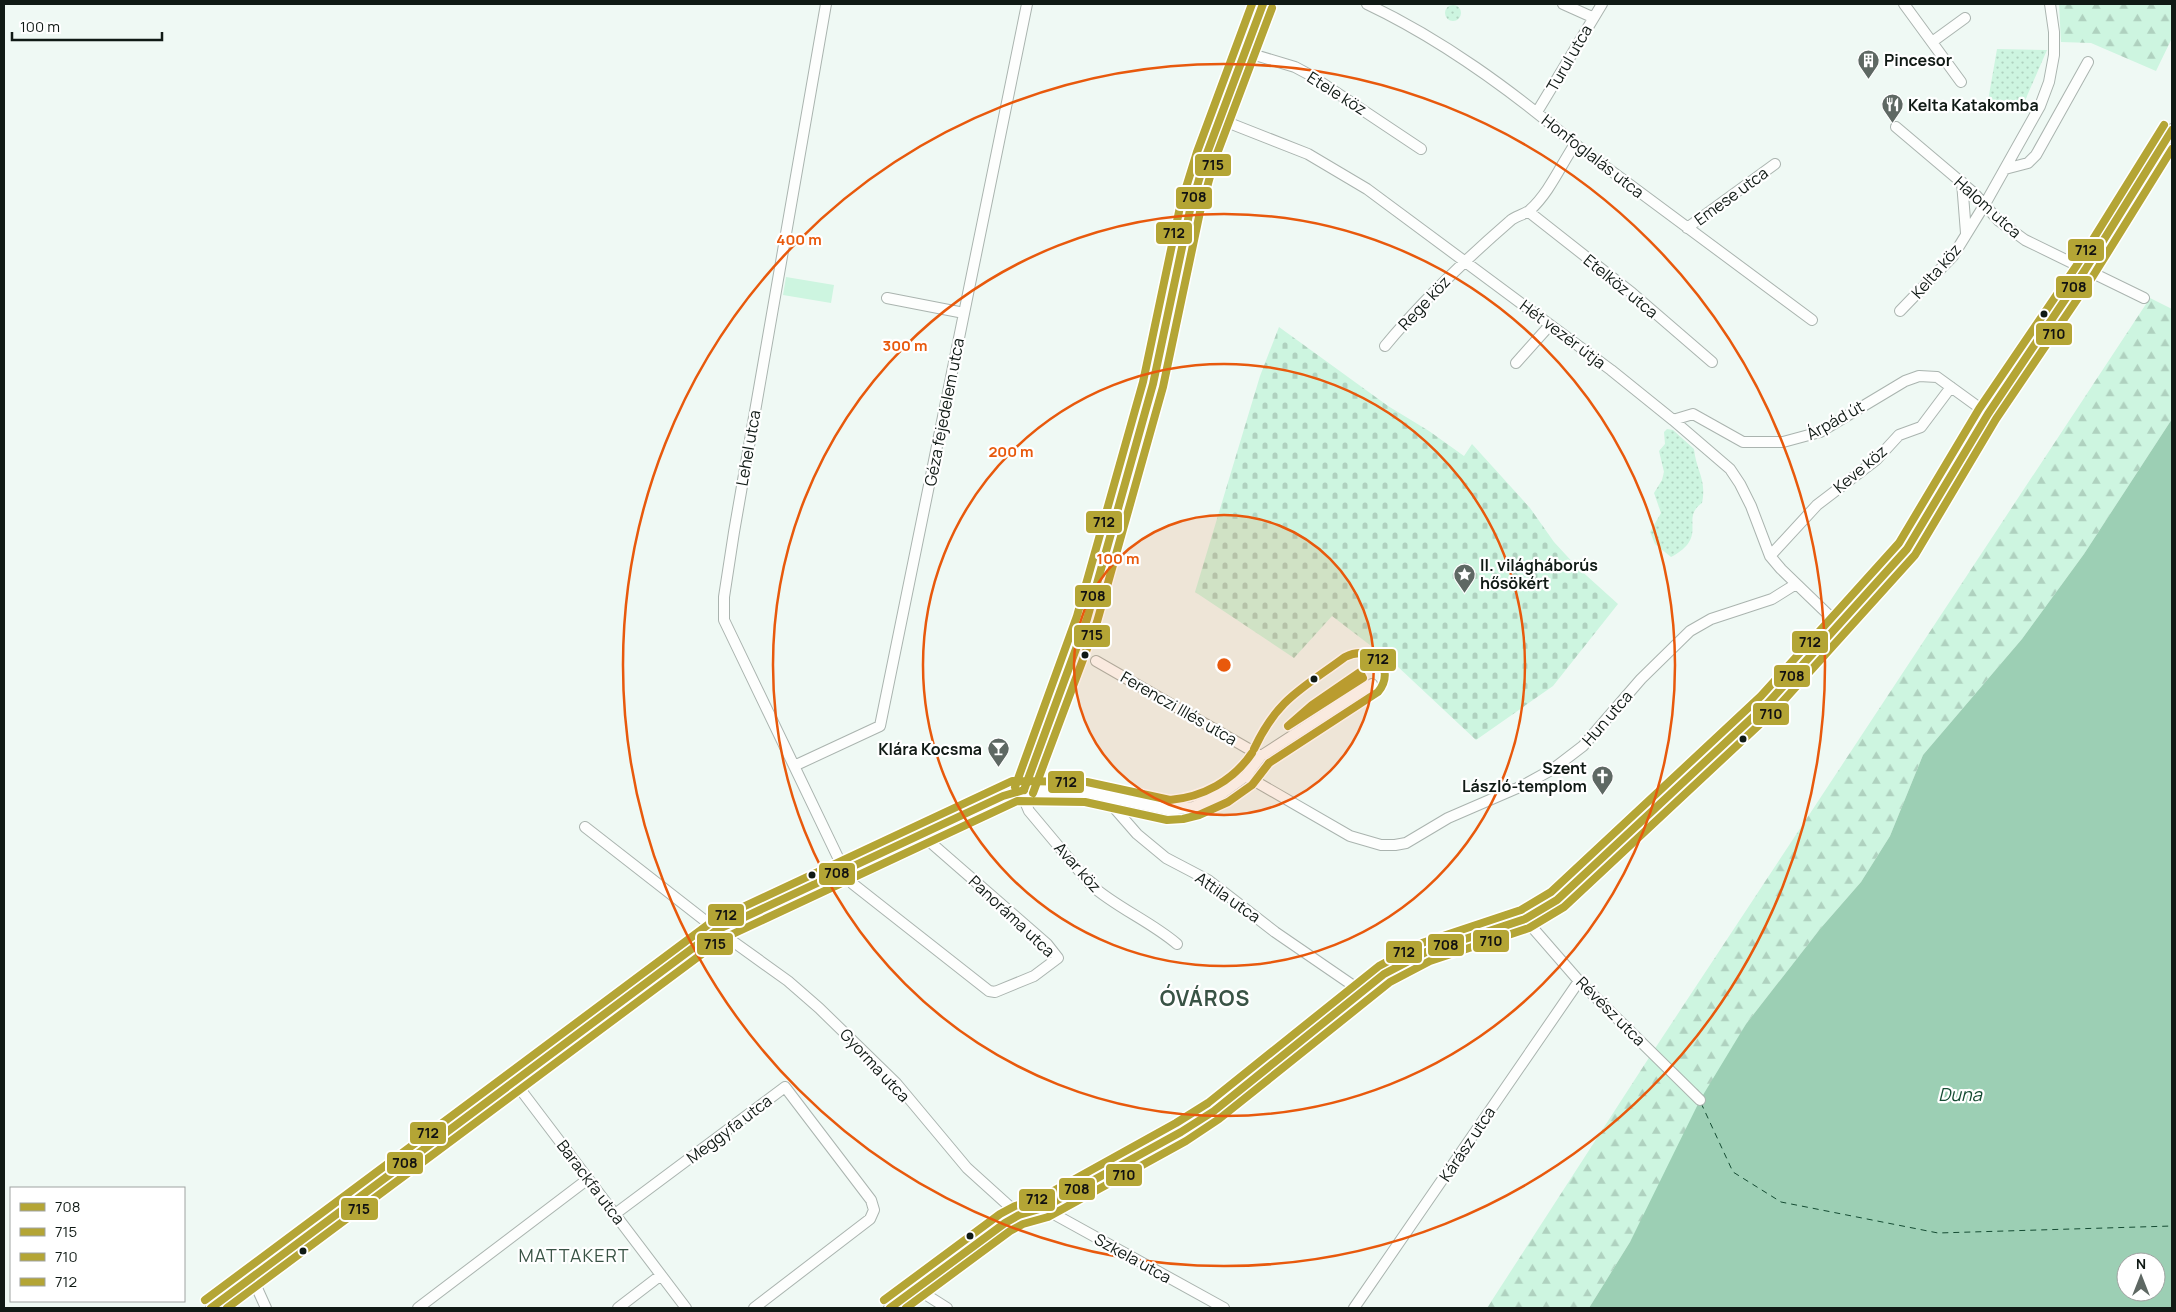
<svg xmlns="http://www.w3.org/2000/svg" width="2176" height="1312" font-family="Manrope,sans-serif">
	<style>
		.grass { fill: url(#grass-dots) }
		.forest { fill: url(#forest-firs) }
		.cemetery { fill: url(#cemetery-stones) }
		.park { fill: #cdf5e0 }
		.water { fill: #9ccfb4; fill-rule: evenodd }
		.lines { fill: none; stroke-linecap: round; stroke-linejoin: round }
		.ferry { stroke: #154c33; stroke-width: 1; stroke-dasharray: 6 5; stroke-linecap: butt }
		.minor-casing { stroke: #aab4af; stroke-width: 12 }
		.tertiary-casing { stroke: #aab4af; stroke-width: 14 }
		.minor { stroke: #fdfefd; stroke-width: 10 }
		.tertiary { stroke: #fdfefd; stroke-width: 12 }
		.bus-1-casing { stroke: #fff; stroke-width: 11 }
		.bus-2-casing { stroke: #fff; stroke-width: 11 }
		.bus-3-casing { stroke: #fff; stroke-width: 11 }
		.bus-4-casing { stroke: #fff; stroke-width: 11 }
		.bus-1 { stroke: #b4a535; stroke-width: 8 }
		.bus-2 { stroke: #b4a535; stroke-width: 8 }
		.bus-3 { stroke: #b4a535; stroke-width: 8 }
		.bus-4 { stroke: #b4a535; stroke-width: 8 }
		.ring { fill: none; stroke: #e8590c; stroke-width: 2.5 }
		.bus-dot { fill: #101a15; stroke: #fff; stroke-width: 2 }
		.labels { text-anchor: middle; stroke-width: 4.5; stroke-linejoin: round; paint-order: stroke }
		.street-label { font-size: 16px; fill: #101a15; stroke: #fff }
		.poi-label { font-size: 16px; font-weight: bold; fill: #101a15; stroke: #fff; text-anchor: start }
		.water-label { font-size: 18px; font-style: italic; fill: #154c33; stroke: #fff }
		.neighbourhood-label { font-size: 18px; letter-spacing: 1px; fill: #395345; stroke: #fff }
		.district-label { font-size: 21px; font-weight: bold; letter-spacing: 1px; fill: #395345; stroke: #fff }
		.centre { fill: #e8590c; stroke: #fff; stroke-width: 2.5 }
		.ring-label { font-size: 15px; text-anchor: middle; font-weight: bold; fill: #e8590c; stroke: #fff; stroke-width: 4.5; stroke-linejoin: round; paint-order: stroke }
		.line-badge { stroke: #fff; stroke-width: 2 }
		.pale-badge-label { font-size: 14px; text-anchor: middle; font-weight: bold; fill: #111 }
	</style>
	<defs>
		<pattern id="grass-dots" width="8" height="8" patternUnits="userSpaceOnUse" patternTransform="scale(1.25)"><rect width="8" height="8" fill="#cdf5e0"/><path d="M2 2h.1M6 6h.1" fill="none" stroke="#afd1bf" stroke-width="1.8" stroke-linecap="round"/></pattern>
		<pattern id="forest-firs" width="22" height="20" patternUnits="userSpaceOnUse" patternTransform="scale(1.25)"><rect width="22" height="20" fill="#cdf5e0"/><path d="M5 1l3.5 6h-7zM16 11l3.5 6h-7z" fill="#afd1bf"/></pattern>
		<pattern id="cemetery-stones" width="16" height="16" patternUnits="userSpaceOnUse" patternTransform="scale(1.25)"><rect width="16" height="16" fill="#cdf5e0"/><path d="M2 7V4a2 2 0 0 1 4 0v3zM10 15v-3a2 2 0 0 1 4 0v3z" fill="#afd1bf"/></pattern>
	</defs>
	<rect width="100%" height="100%" fill="#eff9f4"/>
	<path class="grass" d="M1445 13a8 8 0 1 1 16 0a8 8 0 1 1-16 0Z
		M1997 49 2047 50 2020 112 1988 101Z
		M1667 429 1673 430 1694 449C1696 470 1707 480 1702 503 1679 519 1710 536 1671 557L1655 544 1650 532 1661 513 1654 493 1662 480 1664 472 1659 451 1665 444 1664 432Z"/>
	<path class="forest" d="M2059 4H2172V38L2156 71 2091 43 2061 42Z
		M2150 298 2172 309V419L2084 554 2022 639 1923 755 1890 836 1861 882 1820 929 1746 1024 1630 1242 1589 1308H1487L1652 1053Z"/>
	<path class="cemetery" d="M1279 327 1388 406 1429 431 1464 456 1472 444 1530 508 1554 542 1577 567 1618 604 1553 686 1476 740 1396 665 1332 616 1294 658 1195 592 1260 376Z"/>
	<path class="park" d="M786 277 834 285 831 303 783 295Z"/>
	<path class="water" d="M2172 419V1308H1589L1630 1242 1700 1100 1746 1024 1820 929 1861 882 1890 836 1923 755 2022 639 2084 554ZM2126 1262H2156V1292H2126Z"/>
	<g class="lines">
		<path class="ferry" d="M1701 1103 1733 1172 1781 1202 1938 1233 2172 1226"/>
		<defs>
			<path id="minor" d="M826 4 734 532 724 597V620L844 870 853 884 989 991 995 992 1034 976 1058 958 1047 944 922 835
				M1367 4C1443 40 1511 90 1575 144L1812 320
				M1563 4 1592 17
				M1904 4 1961 82
				M1932 42 1965 18
				M1245 52 1295 67 1310 75 1421 149
				M1537 112 1602 4
				M1219 119 1308 154 1367 189 1611 370 1673 420 1730 469 1740 484 1751 506 1770 556 1781 569 1838 624
				M1896 127 1974 193 1999 221 2025 240 2144 298
				M2005 169 2028 163 2036 155 2088 62
				M1962 182 1966 233
				M1529 212 1632 293 1712 362
				M1687 228 1775 164
				M887 298 964 313
				M1900 311 1953 256 1985 204 2040 106 2049 82 2054 55V32L2050 4
				M1385 346C1423 300 1465 260 1510 221 1515 216 1524 215 1530 210 1549 193 1561 165 1575 144
				M1516 363 1550 325
				M1673 420 1693 414 1743 442H1783L1820 432 1905 381 1919 376 1937 377 1988 414
				M1770 556 1817 505 1876 460 1899 435 1921 427 1951 387
				M1096 661 1261 756
				M794 766 880 726 1027 4
				M1246 776 1350 836 1381 845H1395L1406 843 1448 818 1522 786 1553 769 1583 746 1641 679 1690 631 1711 619 1772 599 1796 584
				M1103 795 1137 834 1166 858 1208 880 1275 932 1361 991
				M585 827 717 930 788 981 819 1008 896 1083 967 1168 1019 1215
				M1525 919 1579 981 1700 1100
				M1177 944C1150 921 1117 908 1091 885L1029 811 1026 804 1024 790 1087 619 1153 384 1190 210 1206 156 1263 4
				M514 1081 686 1308
				M1043 1208 1224 1308
				M615 1214 785 1087 871 1200 874 1210 870 1219 754 1308
				M252 1277 266 1308
				M917 1289 947 1308
				M211 1308 717 930 791 894 1015 791 1086 792 1169 810 1193 807 1220 795 1246 776 1261 756 1372 684
				M418 1308 588 1179
				M618 1308 661 1275
				M1354 1308 1579 981"/>
			<path id="tertiary" d="M890 1308 1005 1223 1019 1215 1043 1208 1181 1132 1214 1111 1384 974 1426 952 1525 919 1557 900 1768 703 1907 549 1988 414 2085 270 2172 130"/>
		</defs>
		<use href="#minor" class="minor-casing"/>
		<use href="#tertiary" class="tertiary-casing"/>
		<use href="#minor" class="minor"/>
		<use href="#tertiary" class="tertiary"/>
		<defs>
			<path id="bus-1" d="M1024 790 1087 619 1153 384 1190 210 1206 156 1263 4
				M211 1308 717 930 1003 796 1024 790
				M890 1308 1005 1223 1019 1215 1043 1208 1181 1132 1214 1111 1384 974 1426 952 1525 919 1557 900 1768 703 1907 549 1988 414 2085 270 2172 130"/>
			<path id="bus-2" d="M1360 672 1363 678 1288 726 1312 705Z
				M1033 793 1097 622 1163 387 1200 212 1215 159 1272 8
				M227 1308 722 939 1017 801 1085 802 1167 820 1183 819 1199 815 1228 802 1252 785 1269 763"/>
			<path id="bus-3" d="M906 1308 1010 1231 1023 1224 1048 1217 1186 1141 1219 1119 1390 982 1430 961 1529 928 1564 907 1775 710 1915 555 1996 419 2093 276 2172 149"/>
			<path id="bus-4" d="M1254 749C1277 699 1302 689 1345 657 1373 643 1397 669 1378 692L1269 763
				M1015 787 1077 616 1143 382 1180 207 1197 152 1252 4
				M205 1300 713 921 1012 781 1087 782 1170 800C1203 797 1233 781 1252 753
				M884 1300 1000 1214 1015 1206 1039 1199 1176 1123 1208 1103 1379 966 1422 943 1521 910 1551 892 1761 696 1899 543 1979 409 2077 265 2164 125"/>
		</defs>
		<use href="#bus-1" class="bus-1-casing"/>
		<use href="#bus-2" class="bus-2-casing"/>
		<use href="#bus-3" class="bus-3-casing"/>
		<use href="#bus-4" class="bus-4-casing"/>
		<use href="#bus-1" class="bus-1"/>
		<use href="#bus-2" class="bus-2"/>
		<use href="#bus-3" class="bus-3"/>
		<use href="#bus-4" class="bus-4"/>
	</g>
	<circle cx="1224" cy="665" r="150" fill="#e8590c" fill-opacity=".12"/>
	<g class="ring">
		<circle cx="1224" cy="665" r="150"/>
		<circle cx="1224" cy="665" r="301"/>
		<circle cx="1224" cy="665" r="451"/>
		<circle cx="1224" cy="665" r="601"/>
	</g>
	<defs>
		<symbol id="building-pin" viewBox="-11 -11 22 30"><path d="M0 17L-7.5 6A9.5 9.5 0 1 1 7.5 6Z" fill="#5e6863" stroke="#fff"/><path d="M-4-6H4V6H1V3H-1V6H-4ZM-2.5-4.3h1.7v1.8h-1.7ZM.8-4.3h1.7v1.8H.8ZM-2.5-1h1.7V.8h-1.7ZM.8-1h1.7V.8H.8Z" fill="#fff"/></symbol>
		<symbol id="restaurant-pin" viewBox="-11 -11 22 30"><path d="M0 17L-7.5 6A9.5 9.5 0 1 1 7.5 6Z" fill="#5e6863" stroke="#fff"/><path d="M-5-6h1v4h1v-4h1v4h1v-4h1v5L-1.5 .5V6h-2V.5L-5-1ZM5-6V6H3V1.5H1.5Q1.5-4 5-6Z" fill="#fff"/></symbol>
		<symbol id="sight-pin" viewBox="-11 -11 22 30"><path d="M0 17L-7.5 6A9.5 9.5 0 1 1 7.5 6Z" fill="#5e6863" stroke="#fff"/><path d="M0-6L1.8-2.2L6-1.7L2.9 1.2L3.7 5.4L0 3.3L-3.7 5.4L-2.9 1.2L-6-1.7L-1.8-2.2Z" fill="#fff"/></symbol>
		<symbol id="bar-pin" viewBox="-11 -11 22 30"><path d="M0 17L-7.5 6A9.5 9.5 0 1 1 7.5 6Z" fill="#5e6863" stroke="#fff"/><path d="M-6-5H6L.8 .8V4.5H3.5V6h-7V4.5H-.8V.8Z" fill="#fff"/></symbol>
		<symbol id="church-pin" viewBox="-11 -11 22 30"><path d="M0 17L-7.5 6A9.5 9.5 0 1 1 7.5 6Z" fill="#5e6863" stroke="#fff"/><path d="M-1.2-6h2.4v3.5h3.3v2.4h-3.3V6h-2.4V-.1h-3.3v-2.4h3.3Z" fill="#fff"/></symbol>
	</defs>
	<g fill-rule="evenodd">
		<use href="#building-pin" x="1856" y="48" width="25" height="34"/>
		<use href="#restaurant-pin" x="1880" y="92" width="25" height="34"/>
		<use href="#sight-pin" x="1452" y="562" width="25" height="34"/>
		<use href="#bar-pin" x="986" y="736" width="25" height="34"/>
		<use href="#church-pin" x="1590" y="764" width="25" height="34"/>
	</g>
	<g class="bus-dot">
		<circle cx="2044" cy="314" r="4.5"/>
		<circle cx="1085" cy="655" r="4.5"/>
		<circle cx="1314" cy="679" r="4.5"/>
		<circle cx="1743" cy="739" r="4.5"/>
		<circle cx="812" cy="875" r="4.5"/>
		<circle cx="970" cy="1236" r="4.5"/>
		<circle cx="303" cy="1251" r="4.5"/>
	</g>
	<g class="labels">
		<g class="street-label">
			<text transform="translate(1569 58) rotate(-60)" y="6">Turul utca</text>
			<text transform="translate(1337 93) rotate(32)" y="6">Etele köz</text>
			<text transform="translate(1593 156) rotate(38)" y="6">Honfoglalás utca</text>
			<text transform="translate(1731 196) rotate(-36)" y="6">Emese utca</text>
			<text transform="translate(1988 207) rotate(42)" y="6">Halom utca</text>
			<text transform="translate(1936 271) rotate(-49)" y="6">Kelta köz</text>
			<text transform="translate(1621 286) rotate(39)" y="6">Etelköz utca</text>
			<text transform="translate(1424 303) rotate(-47)" y="6">Rege köz</text>
			<text transform="translate(1563 334) rotate(37)" y="6">Hét vezér útja</text>
			<text transform="translate(944 412) rotate(-79)" y="6">Géza fejedelem utca</text>
			<text transform="translate(1835 420) rotate(-29)" y="6">Árpád út</text>
			<text transform="translate(748 448) rotate(-80)" y="6">Lehel utca</text>
			<text transform="translate(1860 469) rotate(-40)" y="6">Keve köz</text>
			<text transform="translate(1179 708) rotate(30)" y="6">Ferenczi Illés utca</text>
			<text transform="translate(1607 718) rotate(-49)" y="6">Hun utca</text>
			<text transform="translate(1078 867) rotate(48)" y="6">Avar köz</text>
			<text transform="translate(1228 897) rotate(35)" y="6">Attila utca</text>
			<text transform="translate(1012 916) rotate(43)" y="6">Panoráma utca</text>
			<text transform="translate(1611 1011) rotate(45)" y="6">Révész utca</text>
			<text transform="translate(875 1065) rotate(47)" y="6">Gyorma utca</text>
			<text transform="translate(729 1129) rotate(-37)" y="6">Meggyfa utca</text>
			<text transform="translate(1467 1144) rotate(-56)" y="6">Kárász utca</text>
			<text transform="translate(591 1182) rotate(53)" y="6">Barackfa utca</text>
			<text transform="translate(1133 1258) rotate(29)" y="6">Szkela utca</text>
		</g>
		<g class="poi-label">
			<text x="1884" y="66">Pincesor</text>
			<text x="1908" y="111">Kelta Katakomba</text>
			<text x="1480" y="571">II. világháborús<tspan x="1480" dy="18">hősökért</tspan></text>
			<text x="982" y="755" text-anchor="end">Klára Kocsma</text>
			<text x="1587" y="774" text-anchor="end">Szent<tspan x="1587" dy="18">László-templom</tspan></text>
		</g>
		<g class="water-label">
			<text x="1960" y="1101">Duna</text>
		</g>
		<g class="neighbourhood-label">
			<text x="574" y="1262">MATTAKERT</text>
		</g>
		<g class="district-label">
			<text x="1205" y="1006">ÓVÁROS</text>
		</g>
	</g>
	<circle cx="1224" cy="665" r="8" class="centre"/>
	<g class="ring-label">
		<text x="799" y="245">400 m</text>
		<text x="905" y="351">300 m</text>
		<text x="1011" y="457">200 m</text>
		<text x="1118" y="564">100 m</text>
	</g>
	<g class="line-badge">
		<rect x="1194" y="153" width="38" height="24" rx="5" fill="#b4a535"/>
		<rect x="1175" y="186" width="38" height="24" rx="5" fill="#b4a535"/>
		<rect x="1155" y="221" width="38" height="24" rx="5" fill="#b4a535"/>
		<rect x="2067" y="238" width="38" height="24" rx="5" fill="#b4a535"/>
		<rect x="2055" y="275" width="38" height="24" rx="5" fill="#b4a535"/>
		<rect x="2035" y="322" width="38" height="24" rx="5" fill="#b4a535"/>
		<rect x="1085" y="510" width="38" height="24" rx="5" fill="#b4a535"/>
		<rect x="1074" y="584" width="38" height="24" rx="5" fill="#b4a535"/>
		<rect x="1073" y="624" width="38" height="24" rx="5" fill="#b4a535"/>
		<rect x="1791" y="630" width="38" height="24" rx="5" fill="#b4a535"/>
		<rect x="1359" y="648" width="38" height="24" rx="5" fill="#b4a535"/>
		<rect x="1773" y="664" width="38" height="24" rx="5" fill="#b4a535"/>
		<rect x="1752" y="702" width="38" height="24" rx="5" fill="#b4a535"/>
		<rect x="1047" y="770" width="38" height="24" rx="5" fill="#b4a535"/>
		<rect x="818" y="862" width="38" height="24" rx="5" fill="#b4a535"/>
		<rect x="707" y="903" width="38" height="24" rx="5" fill="#b4a535"/>
		<rect x="1472" y="929" width="38" height="24" rx="5" fill="#b4a535"/>
		<rect x="696" y="932" width="38" height="24" rx="5" fill="#b4a535"/>
		<rect x="1427" y="933" width="38" height="24" rx="5" fill="#b4a535"/>
		<rect x="1385" y="940" width="38" height="24" rx="5" fill="#b4a535"/>
		<rect x="409" y="1121" width="38" height="24" rx="5" fill="#b4a535"/>
		<rect x="386" y="1151" width="38" height="24" rx="5" fill="#b4a535"/>
		<rect x="1105" y="1163" width="38" height="24" rx="5" fill="#b4a535"/>
		<rect x="1058" y="1177" width="38" height="24" rx="5" fill="#b4a535"/>
		<rect x="1018" y="1188" width="38" height="24" rx="5" fill="#b4a535"/>
		<rect x="340" y="1197" width="39" height="24" rx="5" fill="#b4a535"/>
	</g>
	<g class="pale-badge-label">
		<text x="1213" y="170">715</text>
		<text x="1194" y="202">708</text>
		<text x="1174" y="238">712</text>
		<text x="2086" y="255">712</text>
		<text x="2074" y="292">708</text>
		<text x="2054" y="339">710</text>
		<text x="1104" y="527">712</text>
		<text x="1093" y="601">708</text>
		<text x="1092" y="640">715</text>
		<text x="1810" y="647">712</text>
		<text x="1378" y="664">712</text>
		<text x="1792" y="681">708</text>
		<text x="1771" y="719">710</text>
		<text x="1066" y="787">712</text>
		<text x="837" y="878">708</text>
		<text x="726" y="920">712</text>
		<text x="1491" y="946">710</text>
		<text x="715" y="949">715</text>
		<text x="1446" y="950">708</text>
		<text x="1404" y="957">712</text>
		<text x="428" y="1138">712</text>
		<text x="405" y="1168">708</text>
		<text x="1124" y="1180">710</text>
		<text x="1077" y="1194">708</text>
		<text x="1037" y="1204">712</text>
		<text x="359" y="1214">715</text>
	</g>
	<rect width="2176" height="1312" fill="none" stroke="#101a15" stroke-width="10"/>
	<rect x="10" y="1187" width="175" height="115" fill="#ffffff" stroke="#9fa3a1"/>
	<rect x="20" y="1203" width="25" height="8" fill="#b4a535" stroke="#9fa3a1"/>
	<text x="55" y="1212" font-size="15" fill="#101a15">708</text>
	<rect x="20" y="1228" width="25" height="8" fill="#b4a535" stroke="#9fa3a1"/>
	<text x="55" y="1237" font-size="15" fill="#101a15">715</text>
	<rect x="20" y="1253" width="25" height="8" fill="#b4a535" stroke="#9fa3a1"/>
	<text x="55" y="1262" font-size="15" fill="#101a15">710</text>
	<rect x="20" y="1278" width="25" height="8" fill="#b4a535" stroke="#9fa3a1"/>
	<text x="55" y="1287" font-size="15" fill="#101a15">712</text>
	<g transform="translate(2141 1277)"><circle r="24" fill="#ffffff" stroke="#9fa3a1"/>
	<path d="M0-4L9 19L0 12L-9 19Z" fill="#5e6863"/>
	<text y="-8" font-size="14" font-weight="bold" text-anchor="middle" fill="#101a15">N</text>
	</g>
	<path d="M12 32v8h150v-8" fill="none" stroke="#101a15" stroke-width="2.5"/>
	<text x="20" y="32" font-size="15" fill="#101a15" stroke="#ffffff" stroke-width="4" paint-order="stroke">100 m</text>
</svg>
